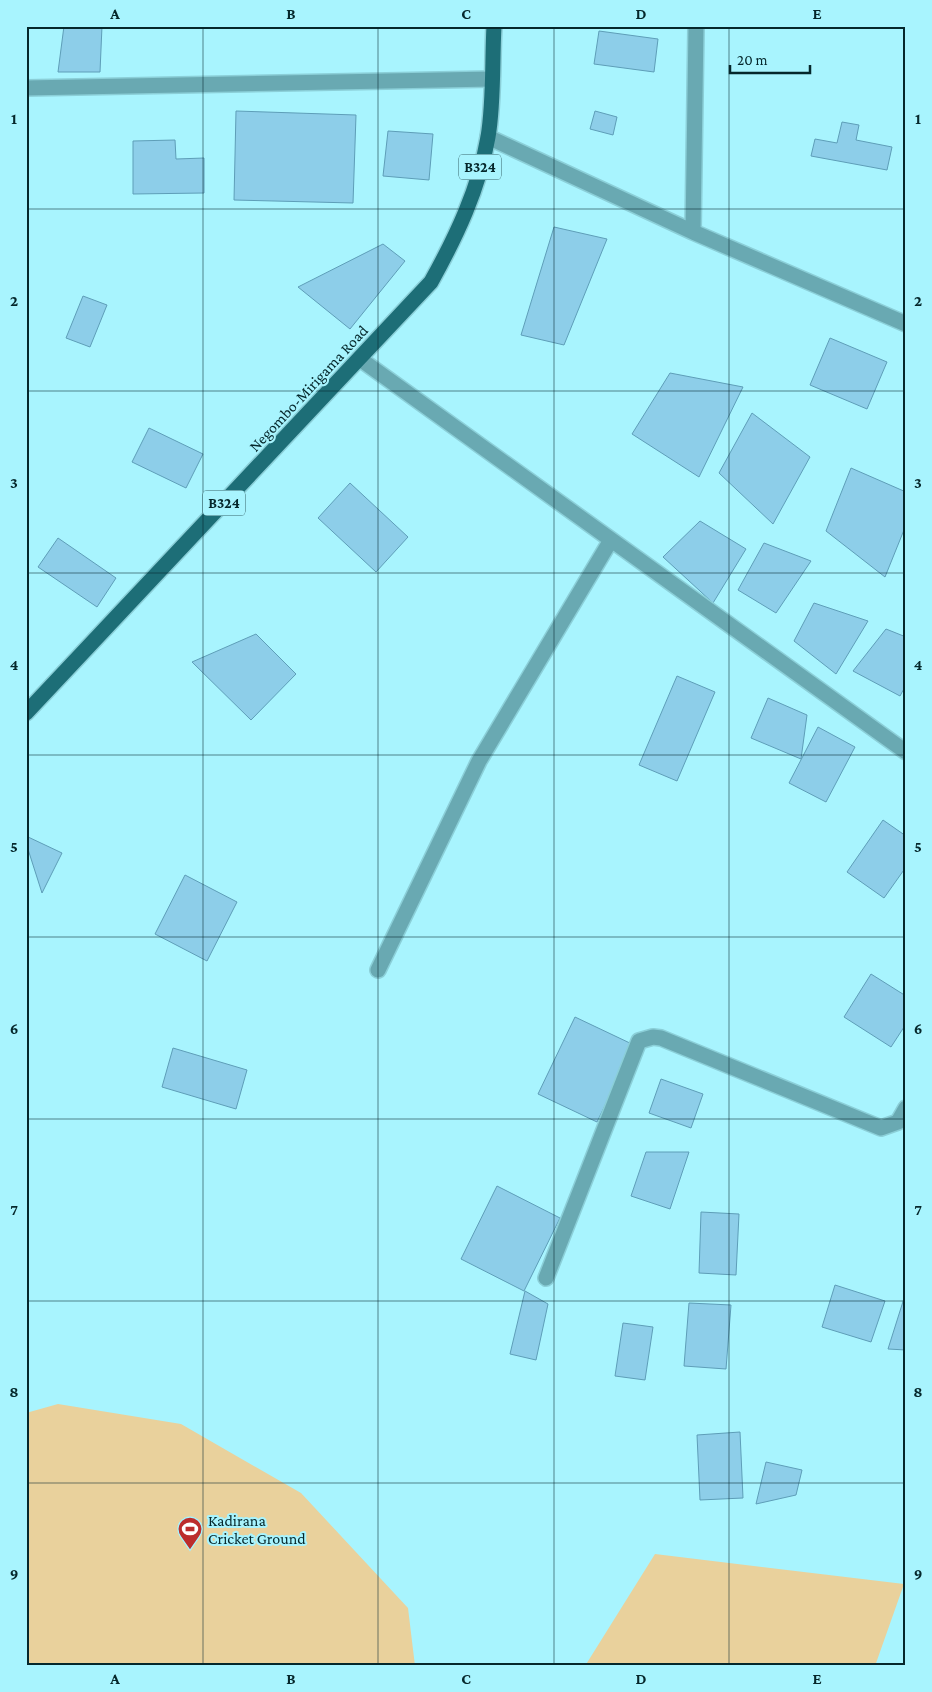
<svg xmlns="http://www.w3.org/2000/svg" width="932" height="1692" font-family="'Crimson Pro',serif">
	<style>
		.green { fill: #e9d19c }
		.building { fill: #8dcee9; stroke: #5e9eb8 }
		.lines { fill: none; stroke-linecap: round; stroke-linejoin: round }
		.street-casing { stroke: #8bcfd8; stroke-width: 18 }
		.primary-casing { stroke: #8bcfd8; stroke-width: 18 }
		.street { stroke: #69a9b2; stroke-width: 15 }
		.primary { stroke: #1d6e77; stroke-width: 15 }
		.grid { fill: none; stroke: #05272b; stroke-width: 1; stroke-opacity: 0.55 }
		.labels { text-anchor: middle; stroke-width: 4; stroke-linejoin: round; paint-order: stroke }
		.shield { fill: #a8f4fe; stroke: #36646a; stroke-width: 1 }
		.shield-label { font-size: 15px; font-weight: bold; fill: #05272b }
		.street-label { font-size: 16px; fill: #05272b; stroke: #a8f4fe }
		.poi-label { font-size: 16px; fill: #05272b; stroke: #a8f4fe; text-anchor: start }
		.neatline { fill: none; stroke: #05272b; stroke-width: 2 }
		.grid-label { font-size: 16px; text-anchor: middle; font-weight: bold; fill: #05272b }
	</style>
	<rect width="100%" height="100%" fill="#a8f4fe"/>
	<path class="green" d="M58 1404 181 1424 301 1493 408 1608 415 1666H26V1413Z
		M655 1554 904 1584 875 1666H585Z"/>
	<path class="building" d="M64 26H102L100 72H58Z
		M599 31 658 39 654 72 594 64Z
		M236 111 356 115 353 203 234 200Z
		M595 111 617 117 613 135 590 129Z
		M842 122 859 125 856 140 892 147 887 170 811 156 815 139 837 143Z
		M388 131 433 134 429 180 383 176Z
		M175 140 176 159 204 158V193L133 194V141Z
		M554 227 607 239 564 345 521 335Z
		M383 244 405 261 350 329 298 287Z
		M83 296 107 305 90 347 66 338Z
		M830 338 887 362 867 409 810 385Z
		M670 373 743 387 699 477 632 434Z
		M752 413 810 457 773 524 719 473Z
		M149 428 203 454 186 488 132 462Z
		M851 468 906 492V525L885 577 826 531Z
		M350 483 408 537 376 572 318 518Z
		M700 521 746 549 713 603 663 557Z
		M58 538 116 578 97 607 38 567Z
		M764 543 811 561 776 613 738 590Z
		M814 603 868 621 836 674 794 641Z
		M886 629 906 637V685L900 696 853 671Z
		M256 634 296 674 251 720 192 662Z
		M677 676 715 692 677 781 639 765Z
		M768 698 807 715 801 759 751 738Z
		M818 727 855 747 826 802 789 783Z
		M883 820 906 836V867L884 898 847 872Z
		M26 836 62 853 42 893 26 843Z
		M185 875 237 902 207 961 155 934Z
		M871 974 906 996V1024L891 1047 844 1017Z
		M575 1017 634 1045 597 1122 538 1094Z
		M173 1048 247 1070 236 1109 162 1087Z
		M661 1079 703 1094 691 1128 649 1113Z
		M646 1152H689L670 1209 631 1196Z
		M497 1186 560 1218 524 1291 461 1259Z
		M701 1212 739 1214 736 1275 699 1273Z
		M835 1285 885 1301 871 1342 822 1327Z
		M525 1291 548 1304 536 1360 510 1354Z
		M906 1292V1350L888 1349Z
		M689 1303 731 1305 726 1369 684 1366Z
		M623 1323 653 1327 645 1380 615 1376Z
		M740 1432 743 1498 700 1500 697 1435Z
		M766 1462 802 1470 796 1495 756 1504Z"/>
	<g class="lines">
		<defs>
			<path id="street" d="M26 88 492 79
				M488 137 693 232 906 324
				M693 232 696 26
				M360 359 906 752
				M378 970 479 761 611 540
				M546 1278 639 1041 653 1037 661 1038 881 1128 898 1122 906 1108"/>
			<path id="primary" d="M26 713 431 282C456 237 479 189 488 137 494 102 492 62 494 26"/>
		</defs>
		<use href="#street" class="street-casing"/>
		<use href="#primary" class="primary-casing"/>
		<use href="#street" class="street"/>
		<use href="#primary" class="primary"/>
	</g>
	<path class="grid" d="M203 26V1666M378 26V1666M554 26V1666M729 26V1666M26 209H906M26 391H906M26 573H906M26 755H906M26 937H906M26 1119H906M26 1301H906M26 1483H906"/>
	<defs>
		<symbol id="stadium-pin" viewBox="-11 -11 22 30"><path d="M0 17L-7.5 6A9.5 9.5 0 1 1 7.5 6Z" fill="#bc2d2c" stroke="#a8f4fe"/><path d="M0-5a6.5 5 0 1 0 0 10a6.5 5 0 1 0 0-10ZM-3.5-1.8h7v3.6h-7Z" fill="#fff"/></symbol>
	</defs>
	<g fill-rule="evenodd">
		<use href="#stadium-pin" x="176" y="1515" width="28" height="38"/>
	</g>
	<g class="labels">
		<g class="shield">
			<rect x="459" y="154.5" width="42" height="25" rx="4"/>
			<rect x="203" y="490.5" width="42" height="25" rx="4"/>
		</g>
		<g class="shield-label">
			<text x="480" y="172">B324</text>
			<text x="224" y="508">B324</text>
		</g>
		<g class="street-label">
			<text transform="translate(308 388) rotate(-47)" y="6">Negombo-Mirigama Road</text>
		</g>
		<g class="poi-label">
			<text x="208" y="1526">Kadirana<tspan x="208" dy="18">Cricket Ground</tspan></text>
		</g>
	</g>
	<rect width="932" height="1692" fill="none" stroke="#a8f4fe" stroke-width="55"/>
	<path d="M730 65v8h80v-8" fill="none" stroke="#05272b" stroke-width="2.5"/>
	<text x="737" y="65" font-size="15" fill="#05272b" stroke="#a8f4fe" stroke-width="4" paint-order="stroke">20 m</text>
	<rect x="28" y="28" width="876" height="1636" class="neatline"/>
	<g class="grid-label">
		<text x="115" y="19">A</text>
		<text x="291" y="19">B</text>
		<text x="466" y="19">C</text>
		<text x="641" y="19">D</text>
		<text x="817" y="19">E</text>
		<text x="14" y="124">1</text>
		<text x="918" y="124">1</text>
		<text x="14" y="306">2</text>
		<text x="918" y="306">2</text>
		<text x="14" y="488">3</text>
		<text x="918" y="488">3</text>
		<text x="14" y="670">4</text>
		<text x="918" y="670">4</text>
		<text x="14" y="852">5</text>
		<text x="918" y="852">5</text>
		<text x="14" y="1034">6</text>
		<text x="918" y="1034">6</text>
		<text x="14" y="1215">7</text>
		<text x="918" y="1215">7</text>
		<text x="14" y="1397">8</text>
		<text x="918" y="1397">8</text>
		<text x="14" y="1579">9</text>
		<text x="918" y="1579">9</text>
		<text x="115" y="1684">A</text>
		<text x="291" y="1684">B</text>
		<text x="466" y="1684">C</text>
		<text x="641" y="1684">D</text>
		<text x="817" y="1684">E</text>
	</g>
</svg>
